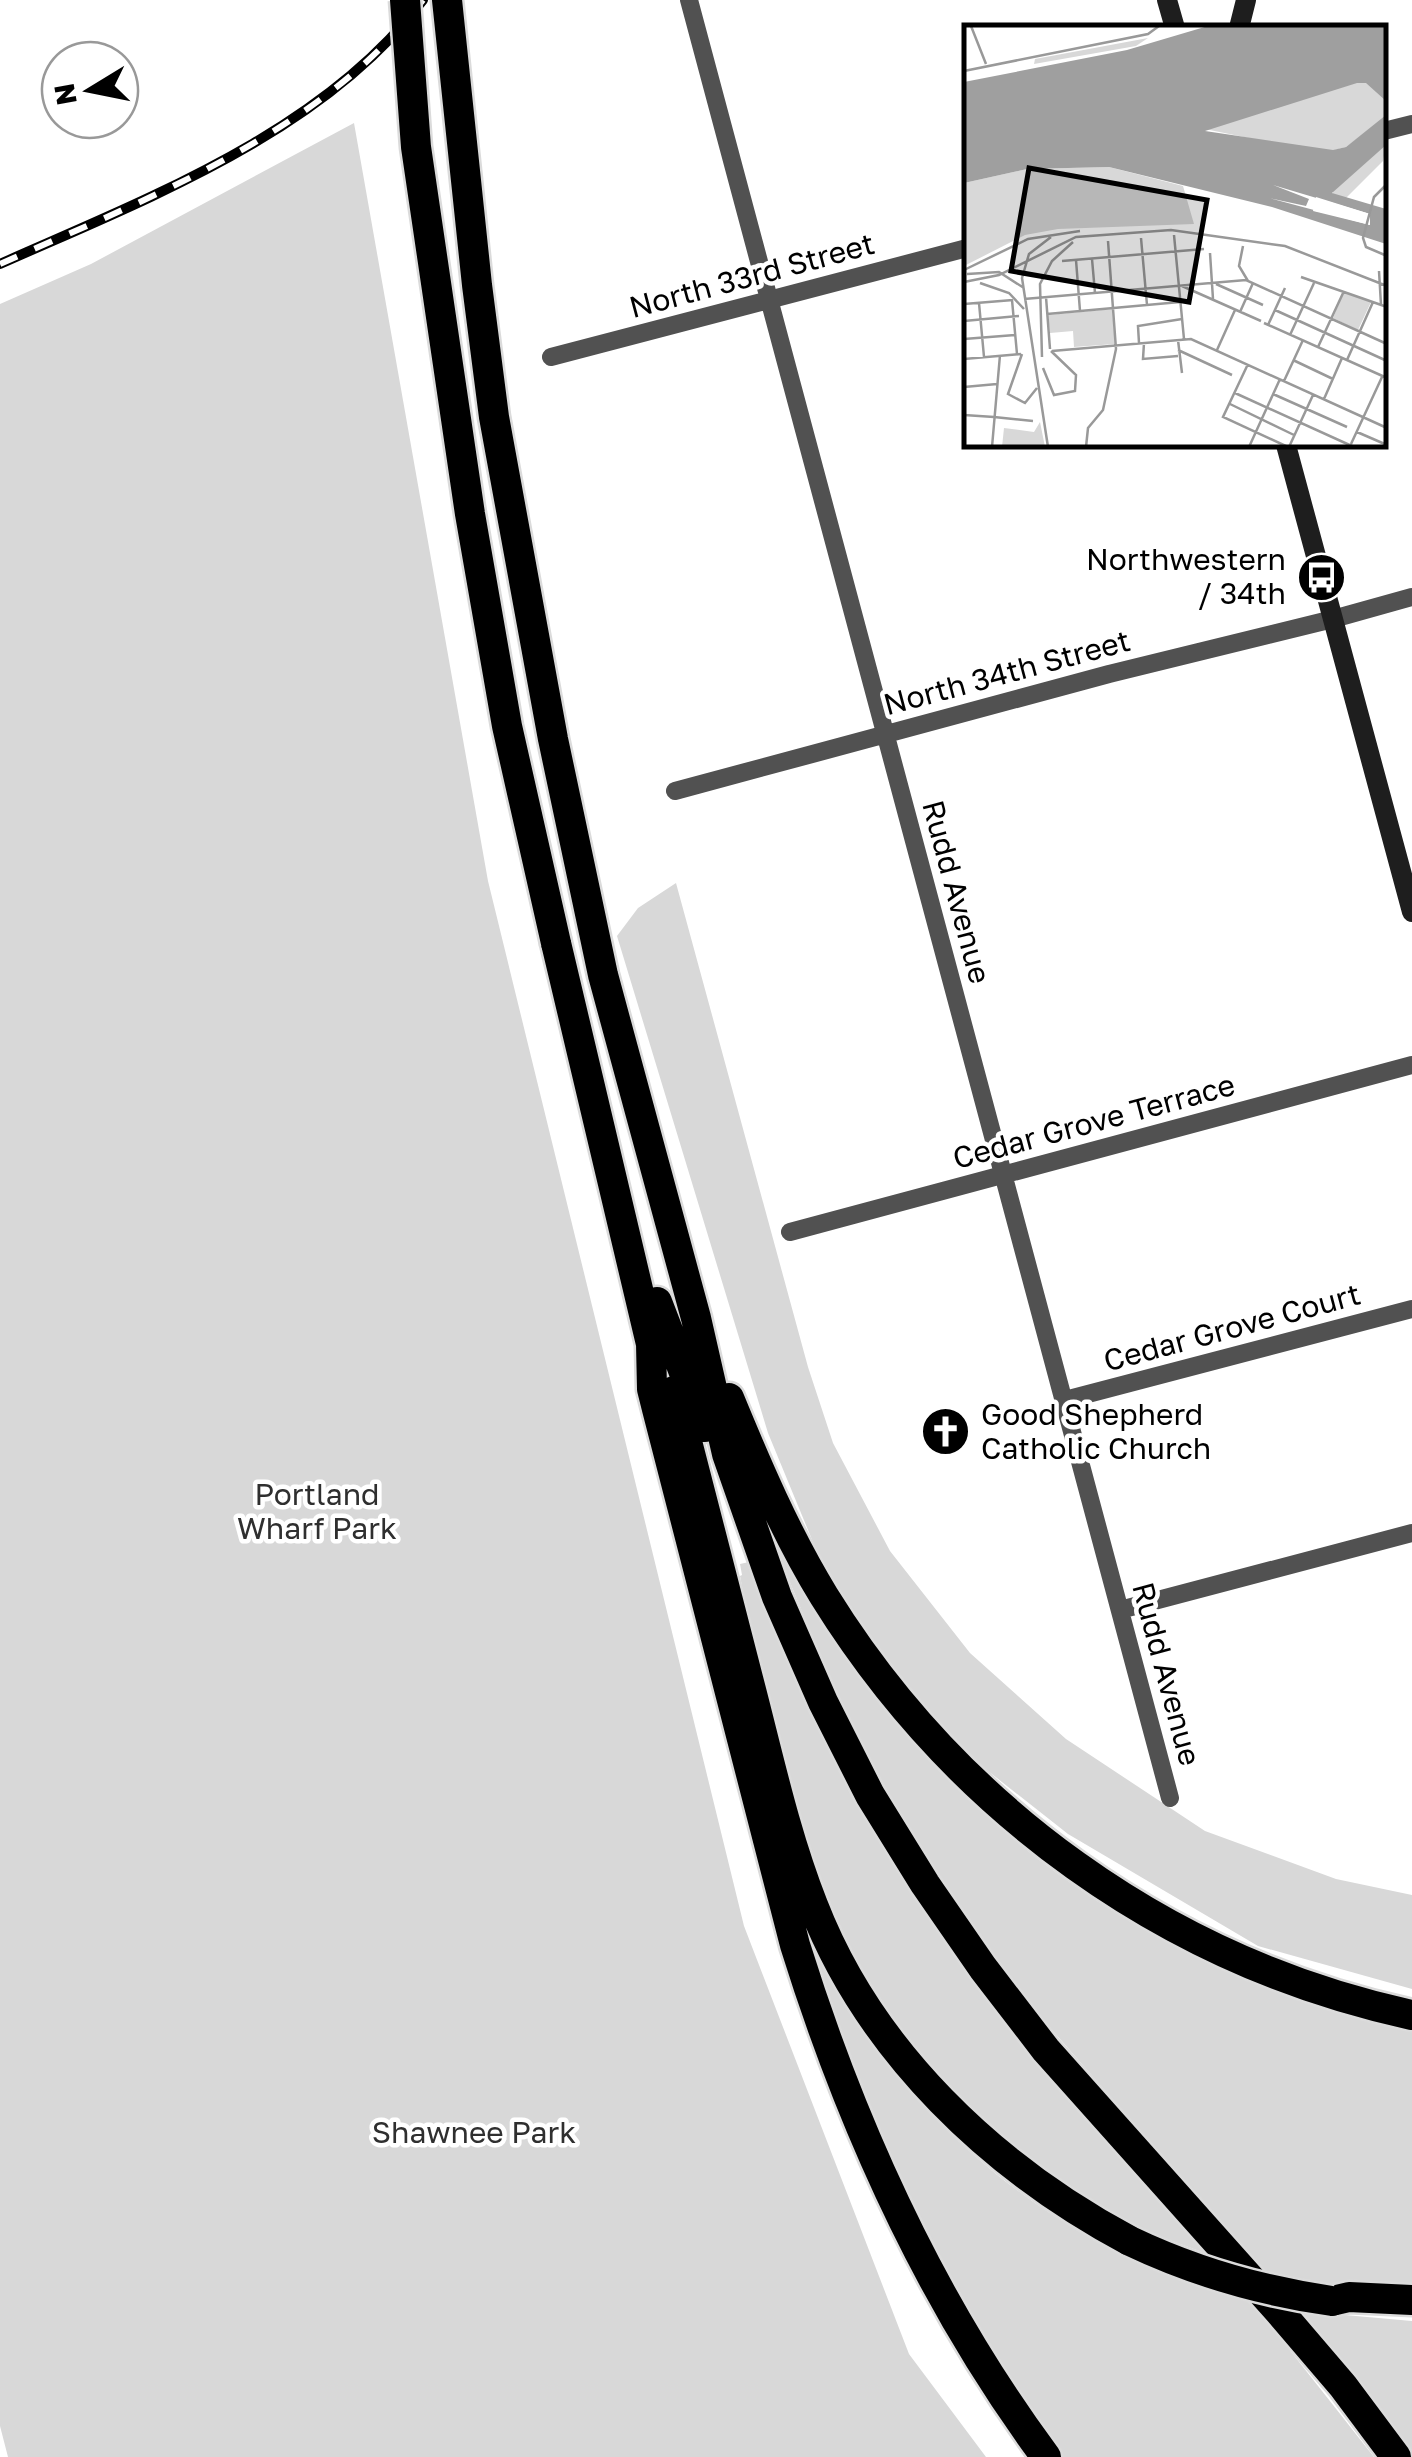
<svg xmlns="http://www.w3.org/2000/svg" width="1412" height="2457" font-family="'Golos Text',sans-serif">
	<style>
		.green { fill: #d8d8d8 }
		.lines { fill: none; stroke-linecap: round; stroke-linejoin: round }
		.highway-casing { stroke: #dbdbdb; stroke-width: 35 }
		.street { stroke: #515151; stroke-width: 18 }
		.secondary { stroke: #1e1e1e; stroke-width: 20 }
		.highway { stroke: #000; stroke-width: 30 }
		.rail-casing { stroke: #000; stroke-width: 10 }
		.rail { stroke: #fff; stroke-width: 6; stroke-dasharray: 19; stroke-linecap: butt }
		.highway-bridge-casing { stroke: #dbdbdb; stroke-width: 35; stroke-linecap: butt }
		.highway-bridge { stroke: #000; stroke-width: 30 }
		.labels { text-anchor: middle; stroke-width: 9; stroke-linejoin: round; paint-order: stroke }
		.street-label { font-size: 30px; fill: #000; stroke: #fff }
		.poi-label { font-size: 30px; fill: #000; stroke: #fff; text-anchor: end }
		.park-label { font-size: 30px; fill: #2f2f2f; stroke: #fff }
		.inset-road { fill: none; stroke: #999; stroke-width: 2.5 }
		.view { fill: #000; fill-opacity: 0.15; stroke: #000; stroke-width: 5 }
		.inset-edge { fill: none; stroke: #000; stroke-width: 5 }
	</style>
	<rect width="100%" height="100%" fill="#fff"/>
	<path class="green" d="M354 123 488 881 744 1926 909 2354 986 2457H8L0 2426V304L91 264Z
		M676 883 808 1367 833 1443 890 1551 970 1653 1066 1739 1205 1831 1336 1879 1412 1895V1989L1258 1946 1068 1834 941 1734 834 1593 768 1433 617 936 638 908Z
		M773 1531C796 1576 820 1621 850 1663 942 1794 1076 1905 1223 1969 1285 1995 1347 2014 1412 2029V2292L1339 2290 1262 2270 1039 2015 971 1925 911 1833 884 1785 833 1686 769 1532Z
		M749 1562C807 1717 885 1863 985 1996 1054 2087 1133 2170 1210 2255L1137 2228 1051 2178 973 2114 892 2021 856 1963 835 1923 804 1842 751 1633 740 1576 742 1575 740 1564Z
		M811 1942C887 2093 1017 2220 1177 2276L1178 2278 1251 2301 1374 2457H1063C1001 2373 946 2282 901 2188 864 2109 836 2026 809 1943Z
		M1300 2311 1412 2321V2452L1316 2328Z"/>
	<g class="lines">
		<defs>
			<path id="highway" d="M447 0 477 285 494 417 553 739 603 975 696 1318 727 1454 777 1597 823 1702 870 1795 925 1884 983 1968 1046 2050 1278 2310 1343 2386 1396 2457
				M556 943 651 1344 652 1389 657 1409 795 1945C852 2128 931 2302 1046 2457
				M657 1302 705 1427
				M674 1391C699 1490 725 1588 750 1686 769 1759 785 1834 813 1905 870 2052 993 2168 1130 2241
				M729 1398C757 1466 786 1534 824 1596 956 1809 1167 1962 1412 2015
				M1332 2301 1349 2297 1412 2300"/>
		</defs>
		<use href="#highway" class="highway-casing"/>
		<path class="street" d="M689 0 1170 1798
			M1384 131 1412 124
			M551 357 967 248
			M675 791 1109 674 1333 619 1412 597
			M790 1232 1412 1065
			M1065 1400 1412 1309
			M1120 1610 1412 1533"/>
		<path class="secondary" d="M1167 0 1175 28
			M1239 28 1246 0
			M1286 445 1412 912"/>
		<use href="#highway" class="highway"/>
		<defs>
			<path id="rail" d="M0 264C146 199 324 132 423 0"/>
		</defs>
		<use href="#rail" class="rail-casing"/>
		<use href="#rail" class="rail"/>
		<defs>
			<path id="highway-bridge" d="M405 0 416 147 470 514 507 726 556 943
				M1130 2241C1195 2272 1262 2291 1332 2301"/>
		</defs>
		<use href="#highway-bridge" class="highway-bridge-casing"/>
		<use href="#highway-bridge" class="highway-bridge"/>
	</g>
	<defs>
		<symbol id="bus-disc" viewBox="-11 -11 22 22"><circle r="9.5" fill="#000" stroke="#fff"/><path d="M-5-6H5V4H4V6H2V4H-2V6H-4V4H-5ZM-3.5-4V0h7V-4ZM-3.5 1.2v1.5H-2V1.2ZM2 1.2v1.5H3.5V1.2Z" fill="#fff"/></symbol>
		<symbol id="church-disc" viewBox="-11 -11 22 22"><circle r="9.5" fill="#000" stroke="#fff"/><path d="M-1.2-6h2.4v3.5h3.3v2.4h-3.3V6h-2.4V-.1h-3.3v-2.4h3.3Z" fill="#fff"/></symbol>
	</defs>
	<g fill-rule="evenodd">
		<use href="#bus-disc" x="1294" y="550" width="55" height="55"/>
		<use href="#church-disc" x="918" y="1404" width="55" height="55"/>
	</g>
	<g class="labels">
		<g class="street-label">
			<text transform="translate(752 276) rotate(-15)" y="10">North 33rd Street</text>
			<text transform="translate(1007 673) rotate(-15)" y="10">North 34th Street</text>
			<text transform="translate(956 892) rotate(75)" y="10">Rudd Avenue</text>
			<text transform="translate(1094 1122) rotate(-15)" y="10">Cedar Grove Terrace</text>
			<text transform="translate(1232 1328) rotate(-15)" y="10">Cedar Grove Court</text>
			<text transform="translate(1166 1674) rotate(75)" y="10">Rudd Avenue</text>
		</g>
		<g class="poi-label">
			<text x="1286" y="570">Northwestern<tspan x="1286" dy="34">/ 34th</tspan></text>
			<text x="981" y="1425" text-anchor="start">Good Shepherd<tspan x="981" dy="34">Catholic Church</tspan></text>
		</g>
		<g class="park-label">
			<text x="317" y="1505">Portland<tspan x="317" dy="34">Wharf Park</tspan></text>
			<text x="474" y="2143">Shawnee Park</text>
		</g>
	</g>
	<g transform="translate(964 25)">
		<rect width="422" height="422" fill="#fff"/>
		<path d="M184 13 172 21 70 39 71 34ZM403 53 422 58V92L382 122 359 128 236 103ZM422 120 419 136 382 173 369 169V153ZM145 142 219 161 230 199 94 204 61 210 0 241V158L63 144ZM380 267 407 277 394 305 369 293ZM148 284 151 319 110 322 109 306 86 308 84 290ZM76 397 81 422H38L40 403 70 407Z" fill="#d8d8d8"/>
		<path d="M244 1H422V76L402 58H393L241 106 369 125 382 122 422 90V120L368 168 422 184V219L308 182 145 142 63 144 0 158V57L163 25ZM352 172 406 189V200L349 186Z" fill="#9f9f9f" fill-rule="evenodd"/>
		<path d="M309 160 406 189V200L305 173 342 181 345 174ZM353 175 398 189 402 197 351 186Z" fill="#fff" fill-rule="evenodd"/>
		<path class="inset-road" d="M7 1 22 39M0 46 184 9 195 1M423 159 410 172 399 213 402 222 423 231M210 210 220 314M177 213 183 280M279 221 275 241 284 256M246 228 249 274M128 234 131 268M112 235 116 286M98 236 240 224M0 245 64 214 116 206M415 246 417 280M3 249 35 247 60 263M337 252 423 282M0 257 35 250 112 212 207 205 321 221 423 261M16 258 45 268 60 284M252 259 299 280M218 261 297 296M82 272 86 324M60 274 282 255 423 319M48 275 53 329M15 278 20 332M0 279 49 275M311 285 423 336M276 287 289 258M83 289 216 277M0 296 55 291M300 298 423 353M304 300 321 263M326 310 350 258M0 314 51 310M214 315 218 348M175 318 174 301 218 294M180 318 179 334 214 331M354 322 380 266M214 325 268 350M253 325 271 285M88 326 227 314 423 403M58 329 44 369 61 378 73 363M78 332 76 259 88 236 109 217M0 334 57 329M329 335 369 354M383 335 409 277M284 339 259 392 324 422M79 343 90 370 111 366 112 350 87 326M320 356 339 315M0 362 33 359M271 368 390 422M309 369 383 402M360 374 378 333M266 379 330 410M0 390 30 392M30 392 69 396M393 407 423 420M387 419 418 352M28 422 36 330M84 422 58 253 65 229 87 212M122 422 124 403 139 385 152 324 144 216M285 422 316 354M325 422 349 370"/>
		<path class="view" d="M65 143 243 175 225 277 47 246Z"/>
		<rect width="422" height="422" class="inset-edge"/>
	</g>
	<g transform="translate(90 90) rotate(260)"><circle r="48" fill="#ffffff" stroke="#999999" stroke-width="2.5"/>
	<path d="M0-8L18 38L0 25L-18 38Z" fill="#000000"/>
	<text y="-15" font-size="28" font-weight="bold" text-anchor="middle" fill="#000000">N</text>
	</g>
</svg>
